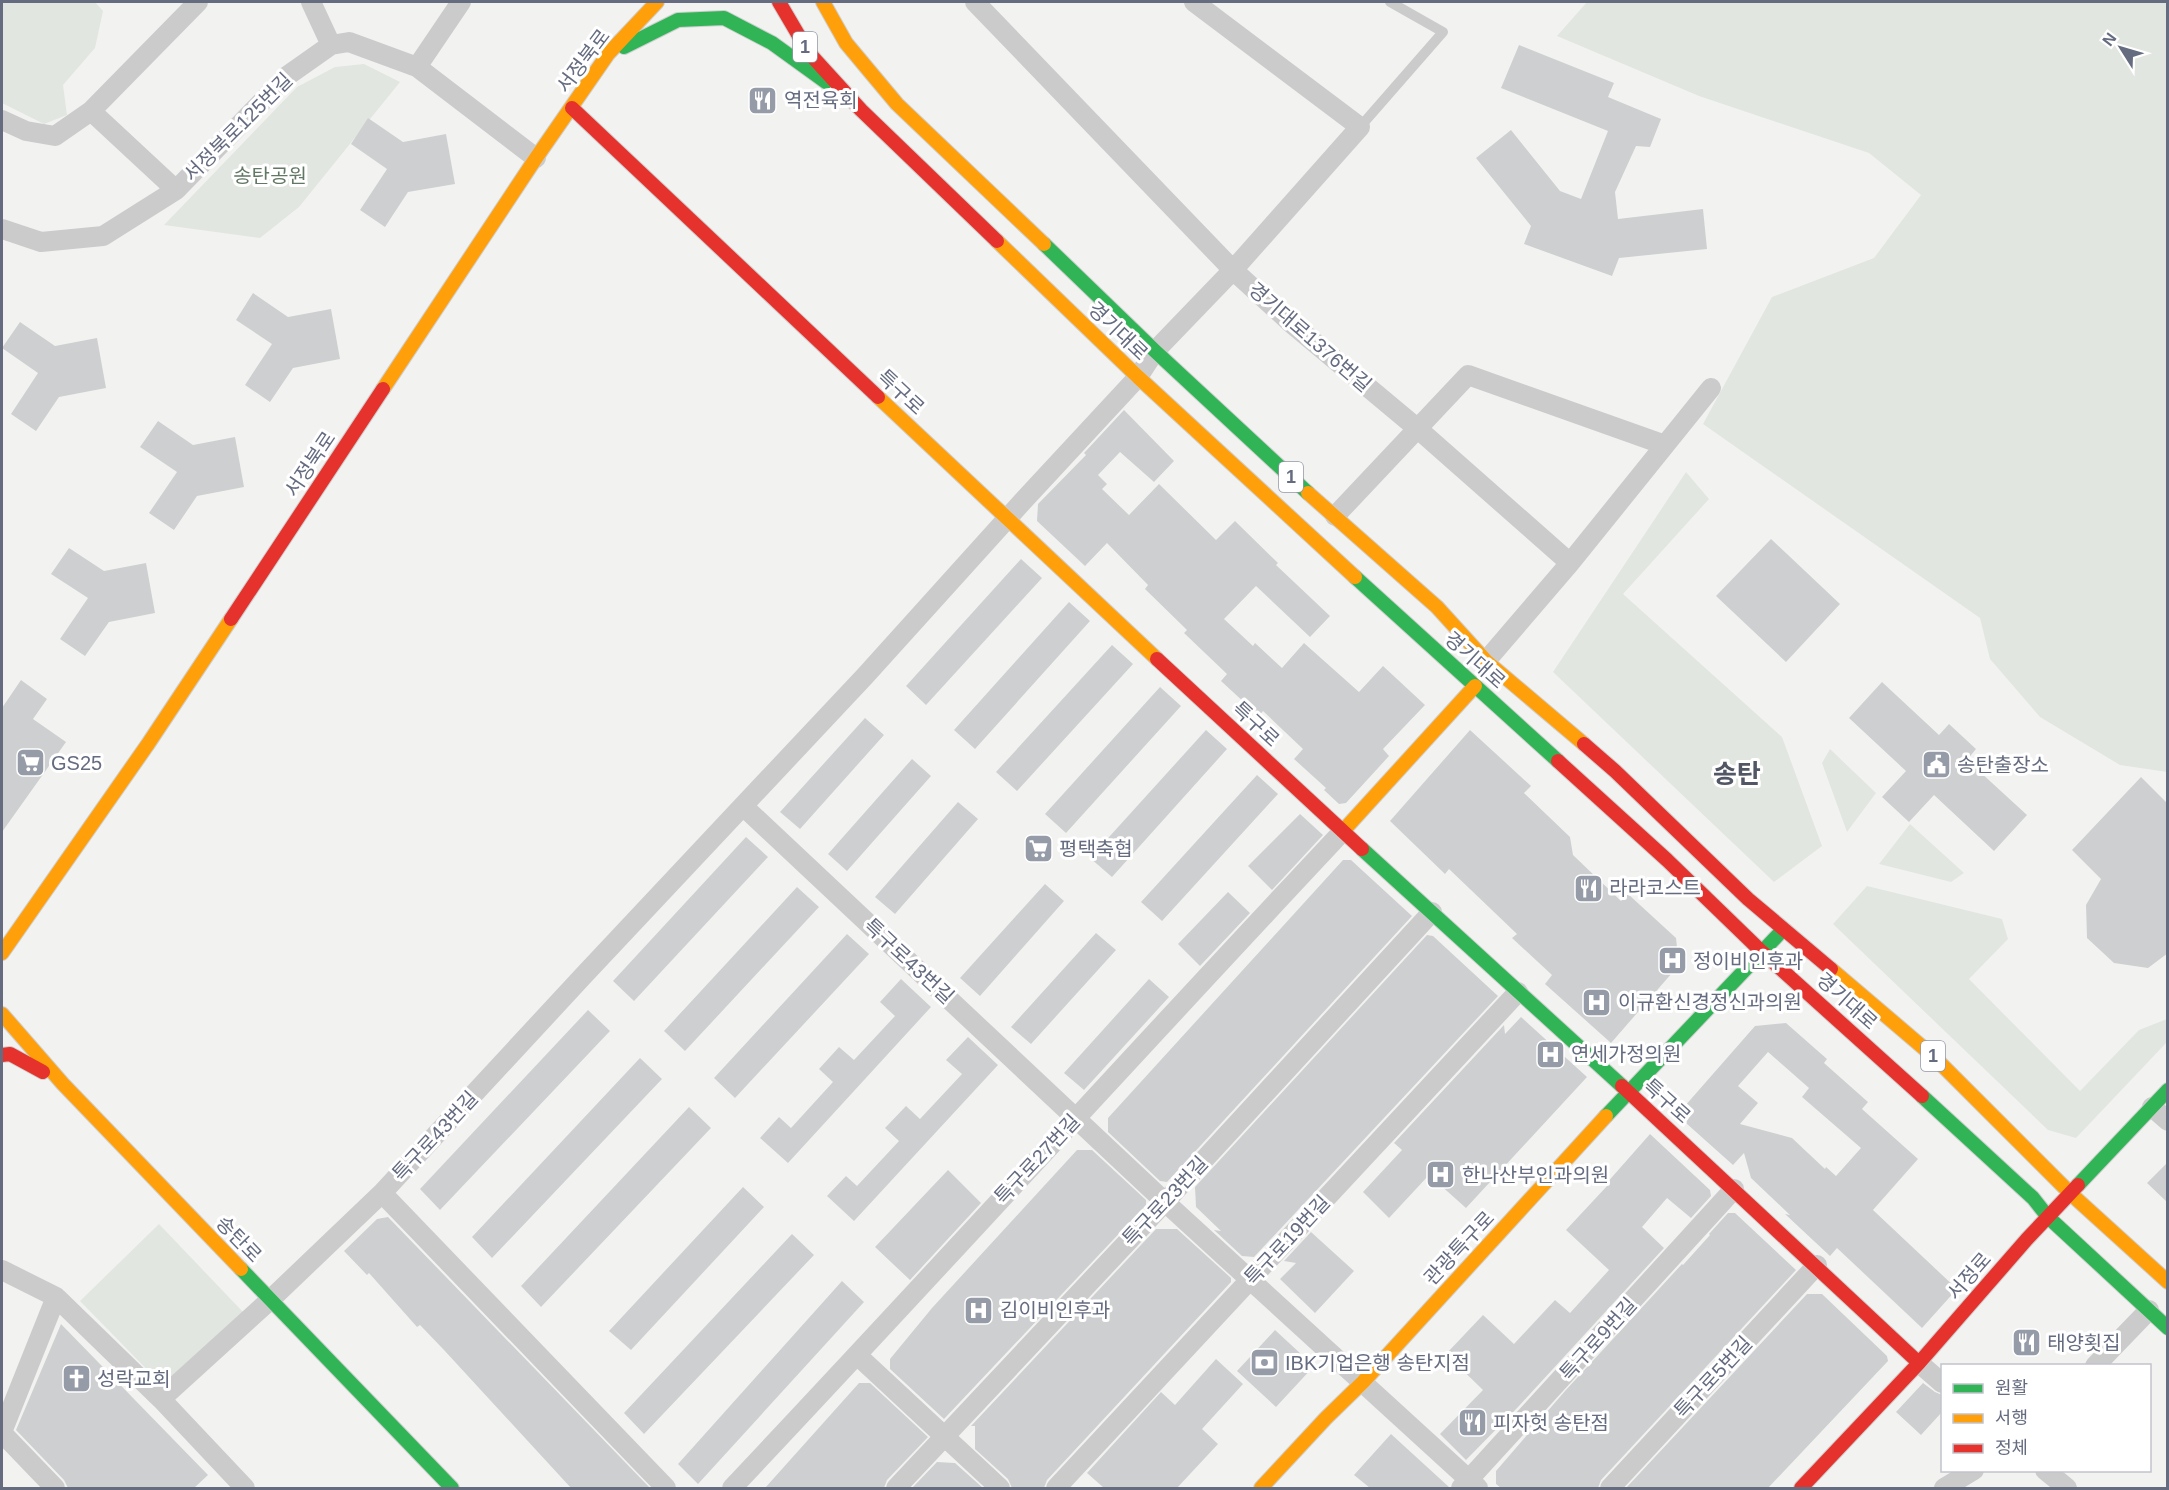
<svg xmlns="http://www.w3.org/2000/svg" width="2169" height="1490" font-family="Helvetica,'Noto Sans KR',sans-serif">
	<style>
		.green { fill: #e1e6e0 }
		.building { fill: #cecfd0; fill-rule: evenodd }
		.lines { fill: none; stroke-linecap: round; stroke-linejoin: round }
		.fast-casing { stroke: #cfcfd0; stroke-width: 16 }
		.slow-casing { stroke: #cfcfd0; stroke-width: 16 }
		.jam-casing { stroke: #cfcfd0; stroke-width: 16 }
		.lane { stroke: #cbcbcc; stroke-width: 10 }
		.street { stroke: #cbcbcc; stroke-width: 20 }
		.fast { stroke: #30b455; stroke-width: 14 }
		.slow { stroke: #ff9f0a; stroke-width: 14 }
		.jam { stroke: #e5322d; stroke-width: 14 }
		.labels { text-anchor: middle; stroke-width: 6; stroke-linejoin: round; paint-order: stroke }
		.shield { fill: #fff; stroke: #9398a6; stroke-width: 1.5 }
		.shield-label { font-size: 18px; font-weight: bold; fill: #656c80 }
		.street-label { font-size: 20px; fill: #656c80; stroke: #fff }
		.poi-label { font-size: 20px; fill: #656c80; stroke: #fff; text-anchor: start }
		.park-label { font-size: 20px; fill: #637765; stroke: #fff }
		.district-label { font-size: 26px; font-weight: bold; fill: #525765; stroke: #fff }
	</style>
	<rect width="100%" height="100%" fill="#f2f3f1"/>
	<path class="green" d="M2 2H95L103 11 95 48 63 85 67 115 44 124 2 103Z
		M1587 2H2167V772L2120 765 2040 717 1990 659 1980 618 1703 424 1772 297 1874 258 1921 195 1869 153 1699 96 1557 36Z
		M364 64 400 82 299 207 260 238 164 225 297 87 335 67Z
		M1686 472 1709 499 1623 594 1782 737 1822 846 1774 882 1553 672Z
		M1830 749 1876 793 1847 832 1822 763Z
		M1910 824 1964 873 1951 882 1879 864Z
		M1867 886 2002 919 2008 939 1969 979 2080 1091 2139 1030 2167 1019V1042L2076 1138 2048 1130 1833 924Z
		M159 1224 243 1312 162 1385 80 1301Z"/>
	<path class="building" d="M1519 45 1614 83 1608 97 1661 119 1650 147 1636 146 1615 192 1618 219 1703 209 1707 249 1619 258 1612 276 1524 244 1531 226 1476 158 1511 130 1560 191 1581 199 1608 131 1501 88Z
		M368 118 403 142 446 134 455 184 408 192 385 227 360 210 387 169 351 144Z
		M253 293 288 317 331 309 340 359 293 368 270 402 245 385 272 344 236 320Z
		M20 322 55 346 97 338 106 388 59 397 36 431 11 414 38 373 2 348Z
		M1124 410 1174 461 1154 482 1120 452 1098 475 1107 484 1102 489 1129 515 1159 484 1216 540 1235 521 1278 563 1276 565 1330 616 1310 637 1256 586 1224 619 1253 646 1255 643 1282 668 1304 643 1359 692 1383 666 1425 705 1383 749 1389 756 1346 803 1339 804 1324 790 1326 788 1294 759 1303 749 1263 711 1259 716 1221 681 1227 674 1184 633 1187 630 1145 589 1148 585 1107 543 1085 566 1037 521 1038 504 1086 455 1084 453Z
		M158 421 193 445 235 437 244 487 197 496 174 530 149 513 177 472 140 447Z
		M1771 539 1840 604 1786 662 1716 596Z
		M69 548 104 571 146 563 155 613 109 622 85 656 60 639 88 598 51 574Z
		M1021 559 1042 578 926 705 906 686Z
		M1069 602 1090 621 975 749 954 730Z
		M1112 645 1133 664 1017 791 996 772Z
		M21 680 47 699 33 719 66 742 2 832V708Z
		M1882 682 1939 735 1949 724 1976 749 1967 760 2027 815 1994 851 1934 795 1909 822 1882 797 1906 771 1849 718Z
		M1160 687 1181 706 1066 833 1045 814Z
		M865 718 884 735 800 829 780 812Z
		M1206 730 1227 749 1112 877 1090 858Z
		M1470 730 1531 786 1524 793 1570 837 1573 855 1621 901 1628 894 1676 938 1679 965 1611 1043 1545 984 1552 975 1512 938 1517 934 1449 869 1445 874 1390 821Z
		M912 759 931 776 847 871 828 854Z
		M1257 775 1278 794 1162 921 1141 902Z
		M2141 777 2168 804V953L2148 968 2114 963 2087 938 2086 905 2101 879 2072 850Z
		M958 802 978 819 895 914 875 897Z
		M1300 814 1323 835 1272 890 1248 866Z
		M746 837 768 857 634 1001 613 981Z
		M1343 860H1351L1412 916 1167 1182 1160 1181 1108 1132V1118Z
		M1045 884 1064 901 980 996 960 978Z
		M797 887 819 907 685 1051 664 1031Z
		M1228 892 1250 913 1200 966 1178 944Z
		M1096 933 1116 950 1031 1044 1011 1027Z
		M847 934 869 954 735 1098 714 1078Z
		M1427 935 1433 936 1498 996 1254 1257 1242 1256 1214 1230 1221 1231 1196 1207 1195 1187Z
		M901 979 931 1007 788 1163 760 1138 779 1117 791 1128 833 1082 819 1069 839 1047 854 1060 895 1016 880 1002Z
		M1149 979 1169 997 1084 1090 1064 1073Z
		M588 1010 610 1031 440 1210 420 1189Z
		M1521 1017 1587 1077 1466 1208 1429 1175 1389 1218 1363 1192 1402 1150 1394 1143 1504 1025 1505 1034Z
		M1786 1023 1827 1059 1824 1063 1868 1102 1862 1109 1918 1159 1873 1210 1957 1289 1922 1328 1837 1248 1830 1256 1785 1214 1790 1215 1751 1178 1744 1153 1733 1165 1677 1115 1755 1026ZM1768 1052 1809 1088 1802 1097 1861 1148 1836 1176 1826 1167 1825 1169 1792 1138 1740 1124 1758 1103 1738 1086Z
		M968 1037 998 1065 854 1221 827 1196 846 1176 857 1186 899 1141 885 1128 906 1106 920 1119 962 1074 946 1060Z
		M640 1058 662 1079 492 1258 472 1237Z
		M689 1107 711 1128 541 1307 521 1286Z
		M1650 1134 1710 1190 1711 1196 1691 1218 1667 1198 1642 1227 1664 1248 1518 1407 1466 1460 1440 1434 1483 1390 1446 1354 1483 1315 1514 1344 1555 1300 1570 1313 1609 1270 1566 1230 1607 1186 1605 1185Z
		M1077 1150H1092L1146 1200V1205L944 1419 890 1369V1359L932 1308Z
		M2168 1162V1203L2147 1183Z
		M948 1170 981 1203 910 1280 875 1247Z
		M743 1187 764 1207 631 1350 609 1331Z
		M1728 1213H1735L1796 1270 1601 1480 1598 1488H1501L1496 1484V1471L1565 1391 1682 1264 1683 1265 1710 1235 1709 1234Z
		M388 1217 650 1488H571L444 1350 420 1325 417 1327 369 1273 367 1275 344 1251 377 1219Z
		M1156 1229H1177L1231 1278V1282L1047 1480 1044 1488H1012L1008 1479 975 1449V1426H971Z
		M1311 1232 1354 1271 1315 1313 1280 1279 1296 1263 1284 1261Z
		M792 1234 814 1255 644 1434 624 1413Z
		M842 1281 864 1302 698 1484 678 1464Z
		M1807 1294H1822L1887 1356 1888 1361 1768 1488H1626Z
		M61 1324 208 1475 194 1488H68L64 1480 16 1430Z
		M1275 1330 1314 1366 1276 1407 1237 1371Z
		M1216 1359 1243 1384 1202 1429 1218 1444 1177 1488H1104L1087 1473 1161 1392 1175 1405Z
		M859 1383H870L928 1437 887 1480 884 1488H765Z
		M1923 1383 1935 1392 1942 1395V1412L1921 1435 1896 1412Z
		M1391 1434 1449 1487V1488H1370L1354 1475Z
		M937 1462 955 1463 983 1488H912Z"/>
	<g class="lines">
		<defs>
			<path id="fast" d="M624 47 678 20 724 18 772 43 826 82
				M1044 244 1155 351 1308 493
				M1355 577 1558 761
				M1362 849 1622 1086
				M1922 1096 2033 1198 2048 1217 2168 1328
				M1606 1116 1778 935
				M2078 1185 2168 1090
				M241 1269 452 1488"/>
			<path id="slow" d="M823 2 846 43 897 104 1044 244
				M997 241 1138 377 1355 577
				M383 389 536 158 608 54 657 2
				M878 397 1157 659
				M1308 493 1437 607 1486 661 1584 744
				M1343 831 1475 686
				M2 953 148 744 231 619
				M1831 969 1933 1056 2071 1194 2168 1282
				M2 1014 63 1084 241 1269
				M1261 1488 1326 1418 1363 1382 1606 1116"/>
			<path id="jam" d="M779 2 809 53 861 110 997 241
				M572 108 878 397
				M231 619 383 389
				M1157 659 1362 849
				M1584 744 1615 771 1748 899 1831 969
				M1558 761 1667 860 1762 952 1922 1096
				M2 1055 10 1054 43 1072
				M1622 1086 1919 1363
				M1801 1488 1919 1363 2027 1239 2078 1185"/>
		</defs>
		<use href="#fast" class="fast-casing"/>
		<use href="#slow" class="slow-casing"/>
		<use href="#jam" class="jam-casing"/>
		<path class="lane" d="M1360 127 1443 32 1390 2"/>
		<path class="street" d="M311 2 331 45
			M975 2 1233 270 1291 323 1418 429 1570 563 1486 661
			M417 67 461 2
			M91 111 198 2
			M2 120 26 131 55 136 91 111 176 190
			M2 229 41 242 103 236 176 190 287 76 331 45 349 42 417 67 536 158
			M1335 516 1468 375 1665 445
			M1570 563 1711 388
			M743 806 1165 1202 1478 1488
			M2152 1107 2168 1121
			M382 1193 666 1488
			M2 1270 56 1297 161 1399 245 1488
			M857 1355 1000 1488
			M1919 1363 1942 1383
			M2095 1366 2149 1310
			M161 1399 270 1300 382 1193 584 975 865 676 1023 501 1138 377 1155 351 1233 270 1360 127 1194 2
			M2 1432 56 1297
			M2 1433 55 1488
			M2045 1470 2067 1488
			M732 1488C937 1271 1138 1049 1343 831
			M896 1488 1165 1202 1432 912
			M1056 1488 1518 992
			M1461 1488 1734 1189
			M1610 1488 1817 1265
			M1944 1488 1974 1470"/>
		<use href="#fast" class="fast"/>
		<use href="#slow" class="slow"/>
		<use href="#jam" class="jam"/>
	</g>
	<defs>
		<symbol id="restaurant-square" viewBox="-11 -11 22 22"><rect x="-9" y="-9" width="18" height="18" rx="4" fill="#969ba8" stroke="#fff"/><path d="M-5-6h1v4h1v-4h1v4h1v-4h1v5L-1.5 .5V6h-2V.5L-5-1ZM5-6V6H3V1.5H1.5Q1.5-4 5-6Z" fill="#fff"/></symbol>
		<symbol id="supermarket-square" viewBox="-11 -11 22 22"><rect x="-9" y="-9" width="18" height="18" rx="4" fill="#969ba8" stroke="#fff"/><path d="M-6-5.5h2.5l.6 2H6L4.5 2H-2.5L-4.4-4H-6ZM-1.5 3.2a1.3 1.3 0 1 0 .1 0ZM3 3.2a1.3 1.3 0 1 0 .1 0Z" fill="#fff"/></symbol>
		<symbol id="civic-square" viewBox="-11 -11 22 22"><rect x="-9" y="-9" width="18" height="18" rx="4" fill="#969ba8" stroke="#fff"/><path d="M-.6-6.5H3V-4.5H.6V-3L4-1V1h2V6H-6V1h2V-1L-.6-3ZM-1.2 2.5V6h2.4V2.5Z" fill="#fff"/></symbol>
		<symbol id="hospital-square" viewBox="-11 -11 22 22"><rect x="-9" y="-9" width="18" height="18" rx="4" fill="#969ba8" stroke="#fff"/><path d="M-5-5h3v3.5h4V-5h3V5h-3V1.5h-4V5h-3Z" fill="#fff"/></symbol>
		<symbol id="bank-square" viewBox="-11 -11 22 22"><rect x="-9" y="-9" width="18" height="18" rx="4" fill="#969ba8" stroke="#fff"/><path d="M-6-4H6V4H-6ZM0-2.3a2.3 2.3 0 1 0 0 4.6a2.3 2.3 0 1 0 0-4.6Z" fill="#fff"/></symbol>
		<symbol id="church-square" viewBox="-11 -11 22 22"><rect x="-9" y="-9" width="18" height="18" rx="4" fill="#969ba8" stroke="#fff"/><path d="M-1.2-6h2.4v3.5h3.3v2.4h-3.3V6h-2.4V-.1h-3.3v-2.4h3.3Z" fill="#fff"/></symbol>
	</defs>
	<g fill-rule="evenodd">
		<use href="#restaurant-square" x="746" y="84" width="33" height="33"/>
		<use href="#supermarket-square" x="14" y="746" width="33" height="33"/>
		<use href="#civic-square" x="1920" y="748" width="33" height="33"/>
		<use href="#supermarket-square" x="1022" y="832" width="33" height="33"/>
		<use href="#restaurant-square" x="1572" y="872" width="33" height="33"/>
		<use href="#hospital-square" x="1656" y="944" width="33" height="33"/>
		<use href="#hospital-square" x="1580" y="986" width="33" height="33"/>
		<use href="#hospital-square" x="1534" y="1038" width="33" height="33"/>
		<use href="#hospital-square" x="1424" y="1158" width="33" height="33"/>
		<use href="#hospital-square" x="962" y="1294" width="33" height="33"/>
		<use href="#restaurant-square" x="2010" y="1326" width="33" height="33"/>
		<use href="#bank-square" x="1248" y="1346" width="33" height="33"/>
		<use href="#church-square" x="60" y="1362" width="33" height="33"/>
		<use href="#restaurant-square" x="1456" y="1406" width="33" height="33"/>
	</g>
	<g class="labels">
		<g class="shield">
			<rect x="793" y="32" width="24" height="30" rx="4.5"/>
			<rect x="1279" y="462" width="24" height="30" rx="4.5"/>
			<rect x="1921" y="1041" width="24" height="30" rx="4.5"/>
		</g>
		<g class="shield-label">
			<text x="805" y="53">1</text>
			<text x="1291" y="483">1</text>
			<text x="1933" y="1062">1</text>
		</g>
		<g class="street-label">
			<text transform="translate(583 61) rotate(-53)" y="7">서정북로</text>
			<text transform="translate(238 127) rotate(-45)" y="7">서정북로125번길</text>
			<text transform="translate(1118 331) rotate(44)" y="7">경기대로</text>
			<text transform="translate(1310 337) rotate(41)" y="7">경기대로1376번길</text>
			<text transform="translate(901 392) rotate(43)" y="7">특구로</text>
			<text transform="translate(310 464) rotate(-56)" y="7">서정북로</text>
			<text transform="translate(1475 660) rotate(42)" y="7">경기대로</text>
			<text transform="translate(1256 724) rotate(43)" y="7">특구로</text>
			<text transform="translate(909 961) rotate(43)" y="7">특구로43번길</text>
			<text transform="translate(1847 1001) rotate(42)" y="7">경기대로</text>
			<text transform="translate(1667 1101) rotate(42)" y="7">특구로</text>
			<text transform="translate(435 1136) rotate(-47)" y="7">특구로43번길</text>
			<text transform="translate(1037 1159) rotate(-47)" y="7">특구로27번길</text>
			<text transform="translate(1165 1201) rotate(-47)" y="7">특구로23번길</text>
			<text transform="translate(239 1239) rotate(46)" y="7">송탄로</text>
			<text transform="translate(1287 1240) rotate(-47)" y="7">특구로19번길</text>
			<text transform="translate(1459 1248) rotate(-47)" y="7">관광특구로</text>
			<text transform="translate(1969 1276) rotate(-49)" y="7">서정로</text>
			<text transform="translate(1598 1339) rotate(-48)" y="7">특구로9번길</text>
			<text transform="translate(1713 1377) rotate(-47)" y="7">특구로5번길</text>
		</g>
		<g class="poi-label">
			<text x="784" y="107">역전육회</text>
			<text x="51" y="770">GS25</text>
			<text x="1957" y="772">송탄출장소</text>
			<text x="1059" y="856">평택축협</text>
			<text x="1609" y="895">라라코스트</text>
			<text x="1693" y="968">정이비인후과</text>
			<text x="1618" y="1009">이규환신경정신과의원</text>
			<text x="1571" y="1061">연세가정의원</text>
			<text x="1462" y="1182">한나산부인과의원</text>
			<text x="1000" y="1317">김이비인후과</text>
			<text x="2047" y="1350">태양횟집</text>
			<text x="1285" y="1370">IBK기업은행 송탄지점</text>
			<text x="97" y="1386">성락교회</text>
			<text x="1493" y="1430">피자헛 송탄점</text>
		</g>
		<g class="park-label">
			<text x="270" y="183">송탄공원</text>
		</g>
		<g class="district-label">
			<text x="1737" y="783">송탄</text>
		</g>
	</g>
	<rect width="2169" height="1490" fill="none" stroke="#656c80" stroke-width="6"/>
	<rect x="1941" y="1364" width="210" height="108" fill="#ffffff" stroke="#c1c4cc" stroke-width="1.5"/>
	<rect x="1953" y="1384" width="30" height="9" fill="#30b455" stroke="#c1c4cc" stroke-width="1.5"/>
	<text x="1995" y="1394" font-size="18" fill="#656c80">원활</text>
	<rect x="1953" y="1414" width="30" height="9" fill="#ff9f0a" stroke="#c1c4cc" stroke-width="1.5"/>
	<text x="1995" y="1424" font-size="18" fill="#656c80">서행</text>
	<rect x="1953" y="1444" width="30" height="9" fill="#e5322d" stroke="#c1c4cc" stroke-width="1.5"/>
	<text x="1995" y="1454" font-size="18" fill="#656c80">정체</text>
	<g transform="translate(2121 48) rotate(307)" stroke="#ffffff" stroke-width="4.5" paint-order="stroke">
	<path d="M0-4.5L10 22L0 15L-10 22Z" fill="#656c80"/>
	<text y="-9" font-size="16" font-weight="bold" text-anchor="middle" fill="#656c80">N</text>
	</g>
</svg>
